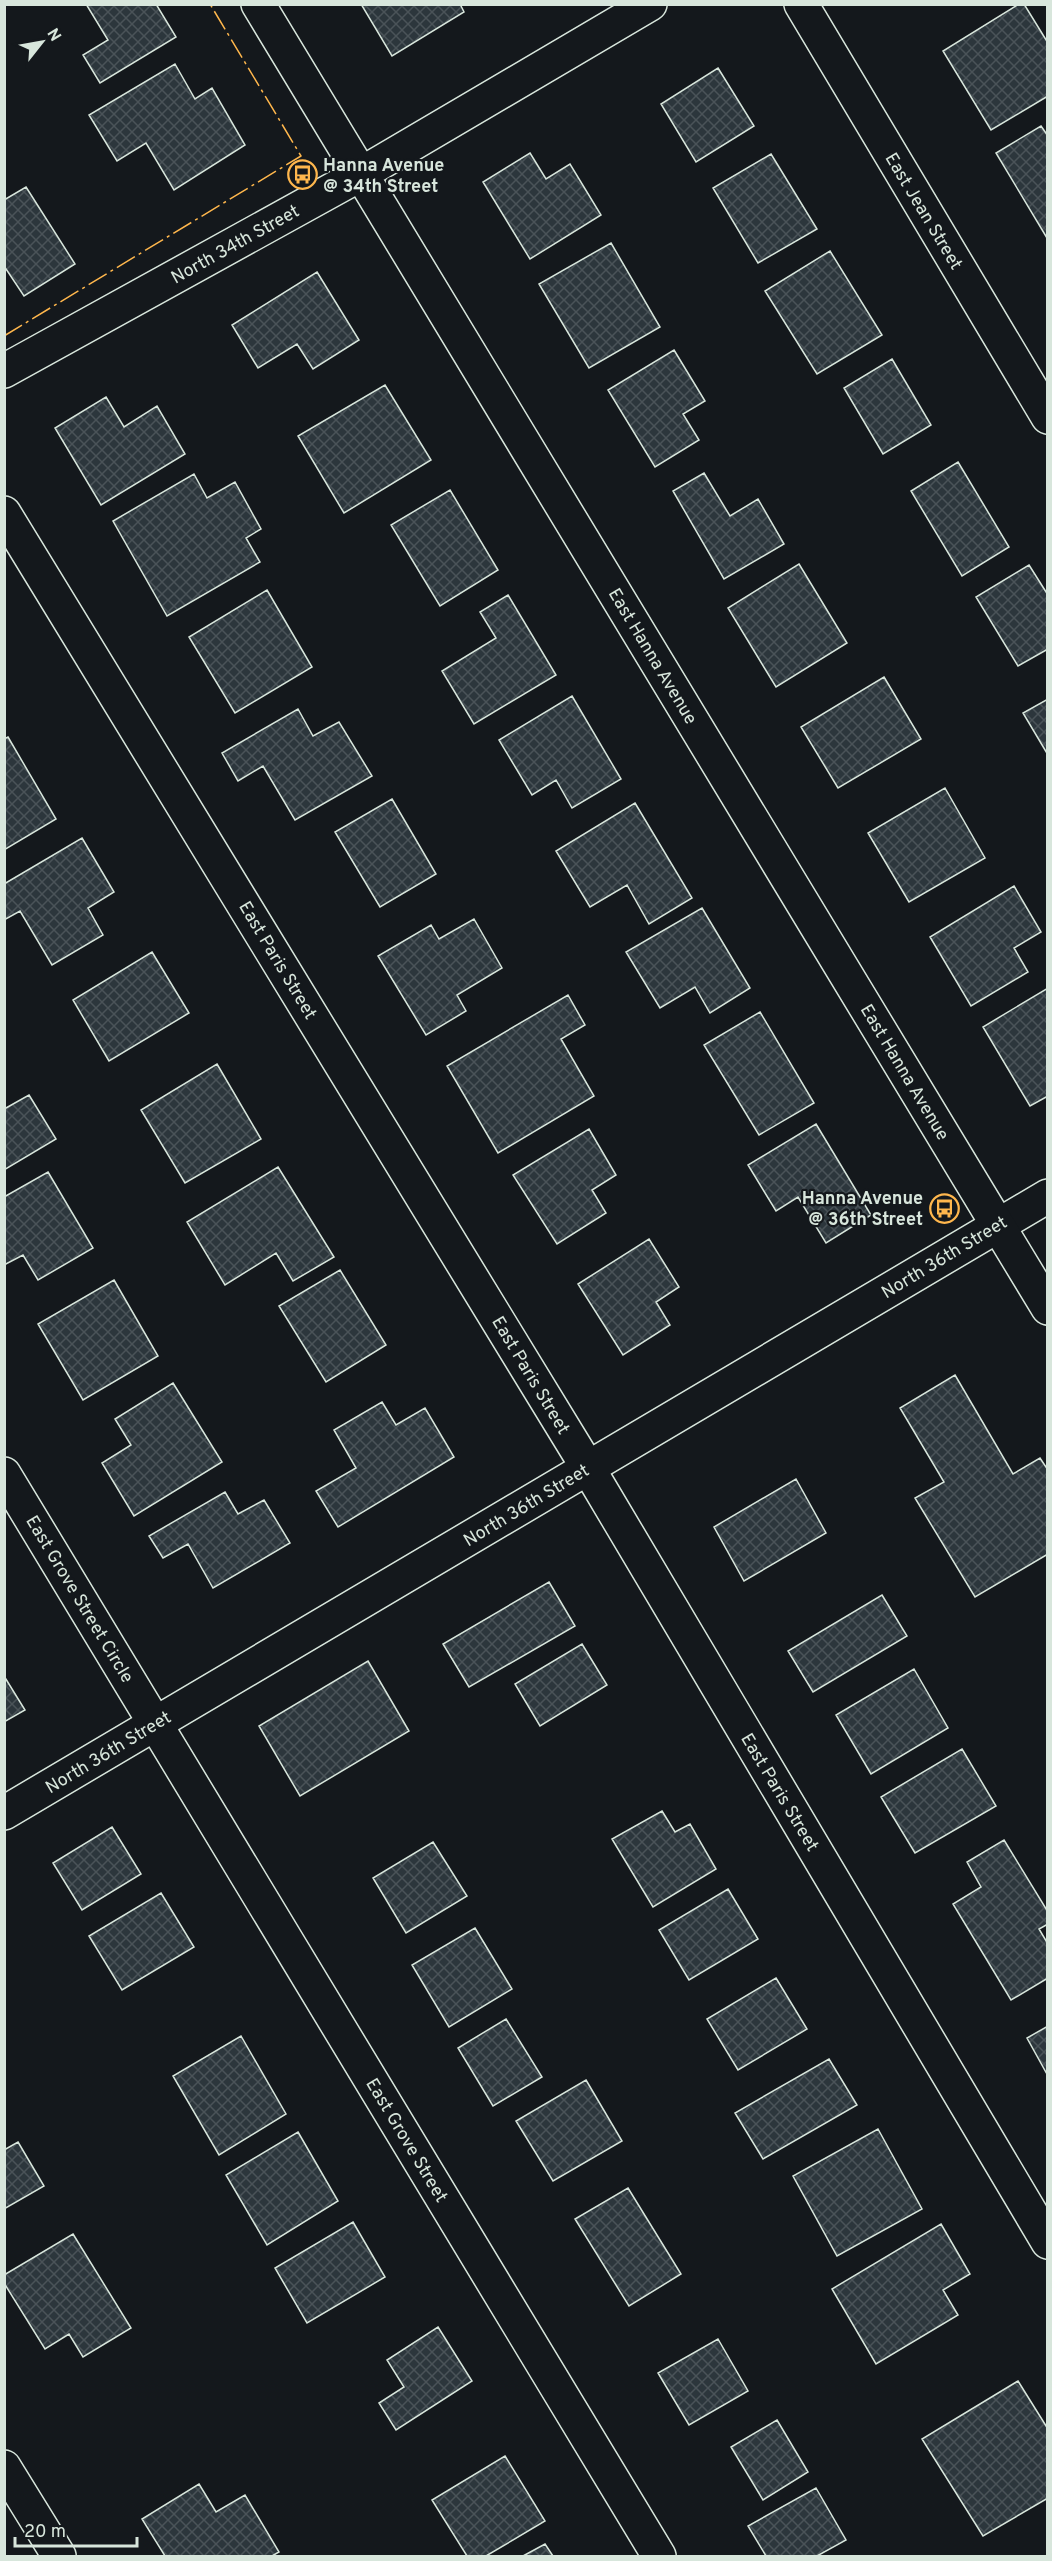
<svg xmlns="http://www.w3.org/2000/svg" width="1052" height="2561" font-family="Overpass,sans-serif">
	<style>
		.building { fill: url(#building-cross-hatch); stroke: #d8e6dc; stroke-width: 1.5 }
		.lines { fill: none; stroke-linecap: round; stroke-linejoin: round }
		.minor-casing { stroke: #d8e6dc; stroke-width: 36 }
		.tertiary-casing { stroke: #d8e6dc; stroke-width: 36 }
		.minor { stroke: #14181c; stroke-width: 33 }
		.tertiary { stroke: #14181c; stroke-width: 33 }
		.power { stroke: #ffb74d; stroke-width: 1.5; stroke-dasharray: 21 4.5 3 4.5; stroke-linecap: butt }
		.labels { text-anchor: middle; stroke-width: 4.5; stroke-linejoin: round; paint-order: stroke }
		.poi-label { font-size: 18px; font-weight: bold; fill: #d8e6dc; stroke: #14181c; text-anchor: start }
		.street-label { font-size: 18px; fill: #d8e6dc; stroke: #14181c }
	</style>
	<defs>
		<pattern id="building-cross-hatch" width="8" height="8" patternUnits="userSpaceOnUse" patternTransform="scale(1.5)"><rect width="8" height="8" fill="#2c363c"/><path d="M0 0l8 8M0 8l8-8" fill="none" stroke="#4a5358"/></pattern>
	</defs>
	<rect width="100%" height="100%" fill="#14181c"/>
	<path class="building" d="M86 4H156L176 37 100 83 83 55 108 40Z
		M361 4H460L464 12 392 56Z
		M1019 4H1024L1048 43V96L991 130 943 51Z
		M175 64 195 99 212 88 245 145 174 190 146 143 117 161 89 115Z
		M718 68 754 126 696 162 661 104Z
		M1041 126 1048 136 1047 238 996 153Z
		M530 153 546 179 570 164 601 215 530 259 483 182Z
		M771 154 817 229 758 263 713 188Z
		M26 187 75 264 24 296 4 266V200Z
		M611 243 660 327 589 368 539 284Z
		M830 251 882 335 817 374 765 291Z
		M317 272 359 340 313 369 297 344 258 368 232 325Z
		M674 350 705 401 683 414 699 440 655 467 608 390Z
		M892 359 931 425 883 454 844 388Z
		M385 385 431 460 344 513 298 436Z
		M106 397 124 427 157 406 185 454 101 505 55 428Z
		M958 462 1009 547 962 576 911 491Z
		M704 473 730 516 758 499 784 544 724 579 673 491Z
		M194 474 207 498 235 482 261 529 246 538 260 562 167 616 113 521Z
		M450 490 498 570 440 606 391 525Z
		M799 564 847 643 776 687 728 608Z
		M1029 565 1048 595V649L1018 666 976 597Z
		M267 590 312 667 235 713 189 637Z
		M508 595 556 675 474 724 442 671 496 638 480 612Z
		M884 677 921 739 838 788 801 727Z
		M572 696 621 779 572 808 556 780 532 795 499 740Z
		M1048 699V755L1023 713Z
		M298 709 313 736 339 722 372 776 295 820 263 766 238 781 222 753Z
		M8 737 56 819 4 850V739Z
		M945 788 985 858 909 902 868 833Z
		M392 799 436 874 380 907 335 832Z
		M635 803 692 898 649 924 627 885 590 907 556 851Z
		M82 838 114 892 88 908 103 935 52 965 20 911 4 920V884Z
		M1014 886 1041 932 1014 948 1028 972 971 1006 930 937Z
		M702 908 750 988 710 1013 695 987 660 1008 626 952Z
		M474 919 502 968 457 995 466 1011 426 1035 378 956 431 925 439 939Z
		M152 952 189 1013 109 1061 73 1000Z
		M1048 988V1096L1030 1106 983 1027Z
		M568 995 585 1025 561 1039 594 1096 498 1153 447 1066Z
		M760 1012 814 1103 759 1135 704 1045Z
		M217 1064 261 1139 185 1183 141 1110Z
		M29 1095 56 1139 4 1170V1106L6 1108Z
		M816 1124 871 1215 826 1243 798 1197 776 1211 748 1165Z
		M589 1129 616 1175 592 1190 606 1213 557 1244 513 1175Z
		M278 1167 334 1257 293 1281 276 1253 225 1285 187 1222Z
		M48 1172 93 1248 38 1280 23 1255 4 1265V1197Z
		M649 1239 679 1287 656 1302 670 1325 623 1355 578 1284Z
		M340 1270 386 1345 326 1382 279 1306Z
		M114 1280 158 1356 83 1400 38 1324Z
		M955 1375 1013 1474 1040 1458 1048 1470V1554L975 1597 915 1498 944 1482 900 1408Z
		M173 1383 222 1462 134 1516 102 1463 131 1445 115 1419Z
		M382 1402 396 1425 425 1408 454 1457 338 1527 316 1491 356 1468 334 1430Z
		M796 1479 826 1533 744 1581 714 1527Z
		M225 1492 238 1514 264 1500 290 1543 213 1588 188 1544 163 1558 149 1536Z
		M549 1582 575 1626 469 1687 443 1644Z
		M882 1595 907 1636 813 1692 788 1651Z
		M582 1644 607 1685 540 1726 515 1684Z
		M368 1661 409 1731 300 1796 259 1726Z
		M914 1669 948 1728 871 1774 836 1715Z
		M4 1676 25 1710 4 1722Z
		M962 1749 996 1806 915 1853 881 1797Z
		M662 1811 675 1832 690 1824 716 1869 653 1907 612 1839Z
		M112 1827 141 1874 82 1910 53 1863Z
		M1004 1840 1048 1912V1924L1039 1929 1048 1944V1978L1011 2000 953 1904 981 1887 967 1862Z
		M433 1842 467 1896 406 1933 373 1878Z
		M728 1889 758 1939 689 1980 659 1930Z
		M161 1893 194 1947 122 1990 89 1936Z
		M475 1928 512 1989 449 2027 412 1965Z
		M776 1978 807 2029 738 2070 707 2019Z
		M506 2019 542 2077 493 2106 458 2048Z
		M1048 2026V2076L1027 2038Z
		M241 2036 286 2114 219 2155 173 2076Z
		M829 2059 857 2105 763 2159 735 2113Z
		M586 2080 622 2141 553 2181 516 2121Z
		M878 2129 922 2209 837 2256 793 2176Z
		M298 2132 338 2201 267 2245 226 2175Z
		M18 2142 44 2186 4 2209V2150Z
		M628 2188 681 2274 629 2306 575 2219Z
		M353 2222 385 2277 307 2323 275 2268Z
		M941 2224 970 2274 943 2290 958 2315 876 2364 832 2289Z
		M73 2234 131 2328 83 2357 69 2334 45 2349 4 2283V2275Z
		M438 2327 472 2381 396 2430 379 2403 404 2387 387 2360Z
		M718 2339 748 2391 689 2425 658 2373Z
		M1018 2381 1048 2429V2498L983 2536 922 2439Z
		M777 2420 808 2472 763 2500 731 2447Z
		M505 2456 545 2521 486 2556H467L432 2500Z
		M199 2484 216 2512 245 2495 279 2552 272 2556H165L142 2519Z
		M816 2488 846 2540 817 2556H766L748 2526Z
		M545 2544 553 2556H523Z"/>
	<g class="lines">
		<defs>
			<path id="minor" d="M801 4 1048 417
				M4 513 588 1468 1048 2242
				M4 1474 659 2556
				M4 1813 1048 1196
				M4 2467 59 2556"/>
			<path id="tertiary" d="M258 4 1048 1308
				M4 371 361 174 650 4"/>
		</defs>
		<use href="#minor" class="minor-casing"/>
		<use href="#tertiary" class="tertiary-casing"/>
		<use href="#minor" class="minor"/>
		<use href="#tertiary" class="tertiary"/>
		<path class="power" d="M4 336 301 156 210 4"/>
	</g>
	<defs>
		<symbol id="bus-ring" viewBox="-11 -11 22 22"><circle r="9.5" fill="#14181c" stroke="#ffb74d" stroke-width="1.5"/><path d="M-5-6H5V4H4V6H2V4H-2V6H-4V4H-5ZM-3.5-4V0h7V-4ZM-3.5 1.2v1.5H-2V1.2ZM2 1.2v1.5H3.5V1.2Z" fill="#ffb74d"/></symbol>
	</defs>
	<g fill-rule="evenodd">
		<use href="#bus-ring" x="286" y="158" width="33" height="33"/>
		<use href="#bus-ring" x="928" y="1192" width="33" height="33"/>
	</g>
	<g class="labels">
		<g class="poi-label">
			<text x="323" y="171">Hanna Avenue<tspan x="323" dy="21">@ 34th Street</tspan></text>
			<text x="923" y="1204" text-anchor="end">Hanna Avenue<tspan x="923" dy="21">@ 36th Street</tspan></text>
		</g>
		<g class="street-label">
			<text transform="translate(924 211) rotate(59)" y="6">East Jean Street</text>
			<text transform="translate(235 244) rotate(-29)" y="6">North 34th Street</text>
			<text transform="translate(653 656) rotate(59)" y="6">East Hanna Avenue</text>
			<text transform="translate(278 960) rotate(59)" y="6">East Paris Street</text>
			<text transform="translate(905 1072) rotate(59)" y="6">East Hanna Avenue</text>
			<text transform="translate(944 1257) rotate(-31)" y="6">North 36th Street</text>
			<text transform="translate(531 1375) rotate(59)" y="6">East Paris Street</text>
			<text transform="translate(526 1505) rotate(-31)" y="6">North 36th Street</text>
			<text transform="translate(80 1599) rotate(59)" y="6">East Grove Street Circle</text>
			<text transform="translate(108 1752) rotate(-31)" y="6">North 36th Street</text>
			<text transform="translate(780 1792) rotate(59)" y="6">East Paris Street</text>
			<text transform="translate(407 2140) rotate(59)" y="6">East Grove Street</text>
		</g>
	</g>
	<rect width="1052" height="2561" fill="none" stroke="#d8e6dc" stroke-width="12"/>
	<g transform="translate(42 42) rotate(59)" stroke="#14181c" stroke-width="4.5" paint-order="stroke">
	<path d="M0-4.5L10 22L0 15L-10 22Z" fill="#d8e6dc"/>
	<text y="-9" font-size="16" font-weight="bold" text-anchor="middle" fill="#d8e6dc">N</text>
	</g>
	<path d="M15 2537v9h122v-9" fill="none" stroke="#d8e6dc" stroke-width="3"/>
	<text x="24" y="2537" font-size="18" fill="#d8e6dc" stroke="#14181c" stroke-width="4.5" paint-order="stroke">20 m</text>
</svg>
